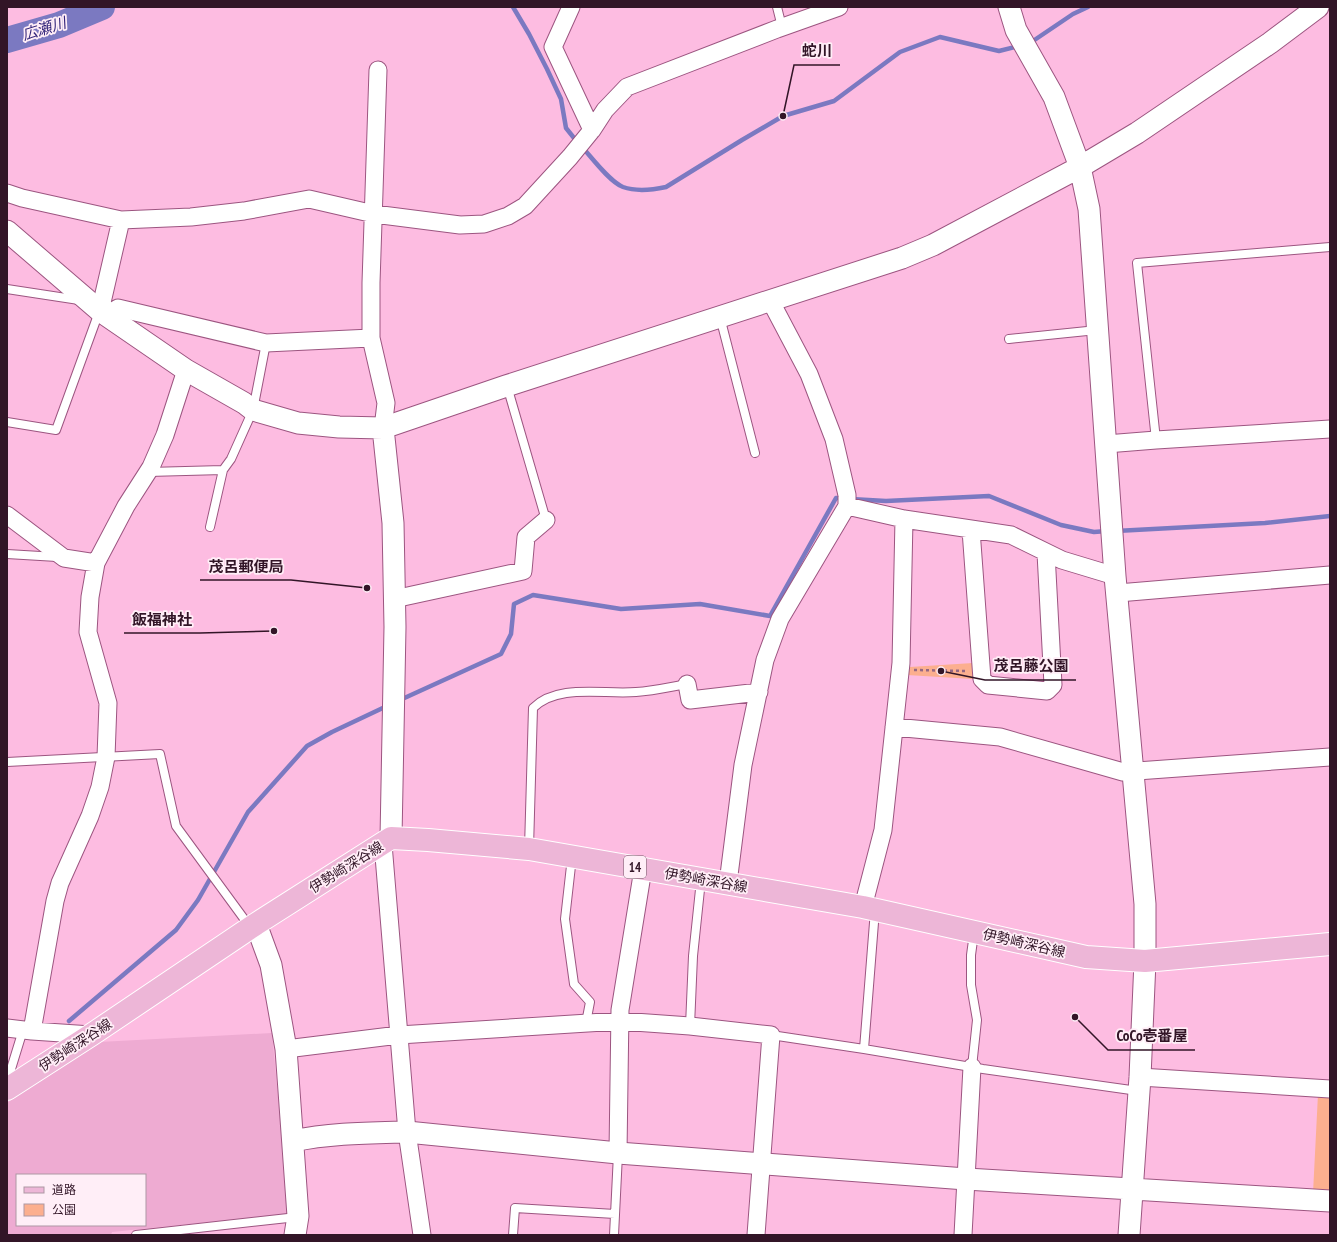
<svg xmlns="http://www.w3.org/2000/svg" width="1337" height="1242" font-family="'PT Sans Narrow','Noto Sans JP',sans-serif">
	<style>
		.built { fill: #eeabd2; fill-rule: evenodd }
		.green { fill: #fcaf8f }
		.lines { fill: none; stroke-linecap: round; stroke-linejoin: round }
		.stream { stroke: #7b79c1; stroke-width: 4.5 }
		.river { stroke: #7b79c1; stroke-width: 26 }
		.service-casing { stroke: #9c5580; stroke-width: 10 }
		.minor-casing { stroke: #9c5580; stroke-width: 19 }
		.tertiary-casing { stroke: #9c5580; stroke-width: 23 }
		.primary-casing { stroke: #fff; stroke-width: 24 }
		.path { stroke: #966783; stroke-width: 2.5; stroke-dasharray: 3 3; stroke-linecap: butt }
		.service { stroke: #fff; stroke-width: 8 }
		.minor { stroke: #fff; stroke-width: 17 }
		.tertiary { stroke: #fff; stroke-width: 21 }
		.primary { stroke: #edb6d7; stroke-width: 22 }
		.labels { text-anchor: middle; stroke-width: 3.5; stroke-linejoin: round; paint-order: stroke }
		.shield { fill: #ffeef7; stroke: #705665; stroke-width: 1 }
		.shield-label { font-size: 13px; font-weight: bold; fill: #321527 }
		.street-label { font-size: 14px; fill: #321527; stroke: #ffeef7 }
		.water-label { font-size: 15px; font-style: italic; fill: #33257a; stroke: #ffeef7 }
		.leader { fill: none; stroke: #321527; stroke-width: 1.5 }
		.callout-dot { fill: #321527; stroke: #ffeef7; stroke-width: 1.5 }
		.callout-label { font-size: 15px; text-anchor: middle; font-weight: bold; fill: #321527; stroke: #ffeef7; stroke-width: 3.5; stroke-linejoin: round; paint-order: stroke }
	</style>
	<rect width="100%" height="100%" fill="#fdbce1"/>
	<path class="built" d="M272 1033 289 1214 112 1232 111 1235H7V1103L99 1042ZM17 1175H145V1225H17Z"/>
	<path class="green" d="M973 663V679L907 675 910 667Z
		M1318 1094H1330V1194L1313 1193Z"/>
	<g class="lines">
		<path class="stream" d="M513 7 529 34 547 69 561 99 566 128 578 143
			M1030 43 1073 14 1088 7
			M583 148C592 158 610 182 623 187 637 192 652 190 666 187L742 140 783 116 834 101 900 52 940 37 999 51 1019 46
			M851 499 886 501 989 496 1061 525 1094 532 1107 531
			M1116 531 1265 523 1330 516
			M400 700 501 654 511 634 514 604 533 595 621 609 700 604 770 616 836 498H844
			M69 1021 176 930 198 900 248 812 307 746 332 732 387 706"/>
		<path class="river" d="M7 40 59 25 102 7"/>
		<defs>
			<path id="service" d="M777 7 782 27
				M7 289 79 300
				M720 317 755 453
				M1009 339 1097 330
				M507 386 546 520
				M7 422 56 430 99 312
				M1156 440 1137 263 1330 247
				M148 472 223 470 231 459 253 410 266 343
				M210 527 223 470
				M7 554 57 557
				M7 762 160 754 176 826 250 927
				M529 848 533 708C558 683 604 695 636 692 653 691 670 687 687 684
				M572 857 565 919 574 984 590 1002 586 1023
				M690 1026 693 956 701 880
				M771 1035 864 1049 983 1069 1138 1091
				M864 1049 875 910
				M972 1067 977 1020 971 985V955L974 933
				M7 1082 23 1030
				M136 1235 297 1217
				M513 1235 515 1208 615 1214
				M614 1235 618 1154"/>
			<path id="minor" d="M571 7 553 47 592 130
				M378 70 371 283V338L386 403 383 428
				M7 193 22 198 121 220 191 217 244 211 309 199 374 214 460 225 484 224 508 216 525 206 570 157 592 130 605 110 627 87 777 29 839 7
				M100 311 121 220
				M106 315 118 308 266 343 371 338
				M1106 444 1156 440 1330 429
				M847 506 904 519 1011 535 1062 560 1115 576
				M7 515 64 558 96 563
				M971 530 982 679 988 685 1047 691 1053 685 1046 553
				M1118 593 1330 575
				M394 599 523 571 526 537 546 520
				M687 684 690 700 759 692
				M894 727 1000 737 1123 772 1330 757
				M383 844 407 1132 422 1235
				M728 883 743 765 765 660 780 619 847 506V495L834 439 809 374 770 300
				M863 907 883 830 901 663 904 519
				M7 1028 32 1031 91 1035
				M32 1031 55 901 60 883 90 816 100 787 106 757 108 703 88 632 90 597 96 563 126 506 151 467 165 435 186 370
				M286 1049 399 1035 620 1021 690 1026 771 1035 756 1235
				M1140 1077 1330 1089
				M618 1153 620 1010 643 869
				M963 1235 972 1067"/>
			<path id="tertiary" d="M1009 7 1016 30 1054 97 1080 167 1089 209 1115 576 1145 904V961L1140 1077 1129 1235
				M7 231 100 311 186 370 244 403 253 410 298 423 339 427 383 428 506 386 902 258 933 245 1080 167 1137 133 1270 43 1318 7
				M383 428 393 523 395 627 391 838
				M256 924 271 965 286 1049 298 1216 295 1235
				M293 1141C330 1133 369 1133 407 1132L618 1153 966 1179 1330 1201"/>
			<path id="primary" d="M7 1089 91 1035 256 924 391 838 428 840 529 849 863 907 1086 957 1145 961 1330 944"/>
		</defs>
		<use href="#service" class="service-casing"/>
		<use href="#minor" class="minor-casing"/>
		<use href="#tertiary" class="tertiary-casing"/>
		<use href="#primary" class="primary-casing"/>
		<path class="path" d="M914 670 967 671"/>
		<use href="#service" class="service"/>
		<use href="#minor" class="minor"/>
		<use href="#tertiary" class="tertiary"/>
		<use href="#primary" class="primary"/>
	</g>
	<g class="labels">
		<rect class="shield" x="624" y="856" width="22" height="22" rx="3"/>
		<g class="shield-label">
			<text x="635" y="872">14</text>
		</g>
		<g class="street-label">
			<text transform="translate(346 867) rotate(-32)" y="5">伊勢崎深谷線</text>
			<text transform="translate(706 880) rotate(10)" y="5">伊勢崎深谷線</text>
			<text transform="translate(1024 943) rotate(13)" y="5">伊勢崎深谷線</text>
			<text transform="translate(75 1045) rotate(-33)" y="5">伊勢崎深谷線</text>
		</g>
		<g class="water-label">
			<text transform="translate(44 29) rotate(-17)" y="5">広瀬川</text>
		</g>
	</g>
	<path class="leader" d="M783 116L794 65H840M367 588L291 580H200M274 631L200 633H124M941 671L985 680H1076M1075 1017L1108 1050H1195"/>
	<g class="callout-dot">
		<circle cx="783" cy="116" r="4"/>
		<circle cx="367" cy="588" r="4"/>
		<circle cx="274" cy="631" r="4"/>
		<circle cx="941" cy="671" r="4"/>
		<circle cx="1075" cy="1017" r="4"/>
	</g>
	<g class="callout-label">
		<text x="817" y="56">蛇川</text>
		<text x="246" y="572">茂呂郵便局</text>
		<text x="162" y="625">飯福神社</text>
		<text x="1031" y="671">茂呂藤公園</text>
		<text x="1152" y="1041">CoCo壱番屋</text>
	</g>
	<rect width="1337" height="1242" fill="none" stroke="#321527" stroke-width="16"/>
	<rect x="16" y="1174" width="130" height="52" fill="#ffeef7" stroke="#ad97a4"/>
	<rect x="24" y="1187" width="20" height="6" fill="#edb6d7" stroke="#ad97a4"/>
	<text x="52" y="1194" font-size="12" fill="#321527">道路</text>
	<rect x="24" y="1204" width="20" height="12" fill="#fcaf8f" stroke="#ad97a4"/>
	<text x="52" y="1214" font-size="12" fill="#321527">公園</text>
</svg>
